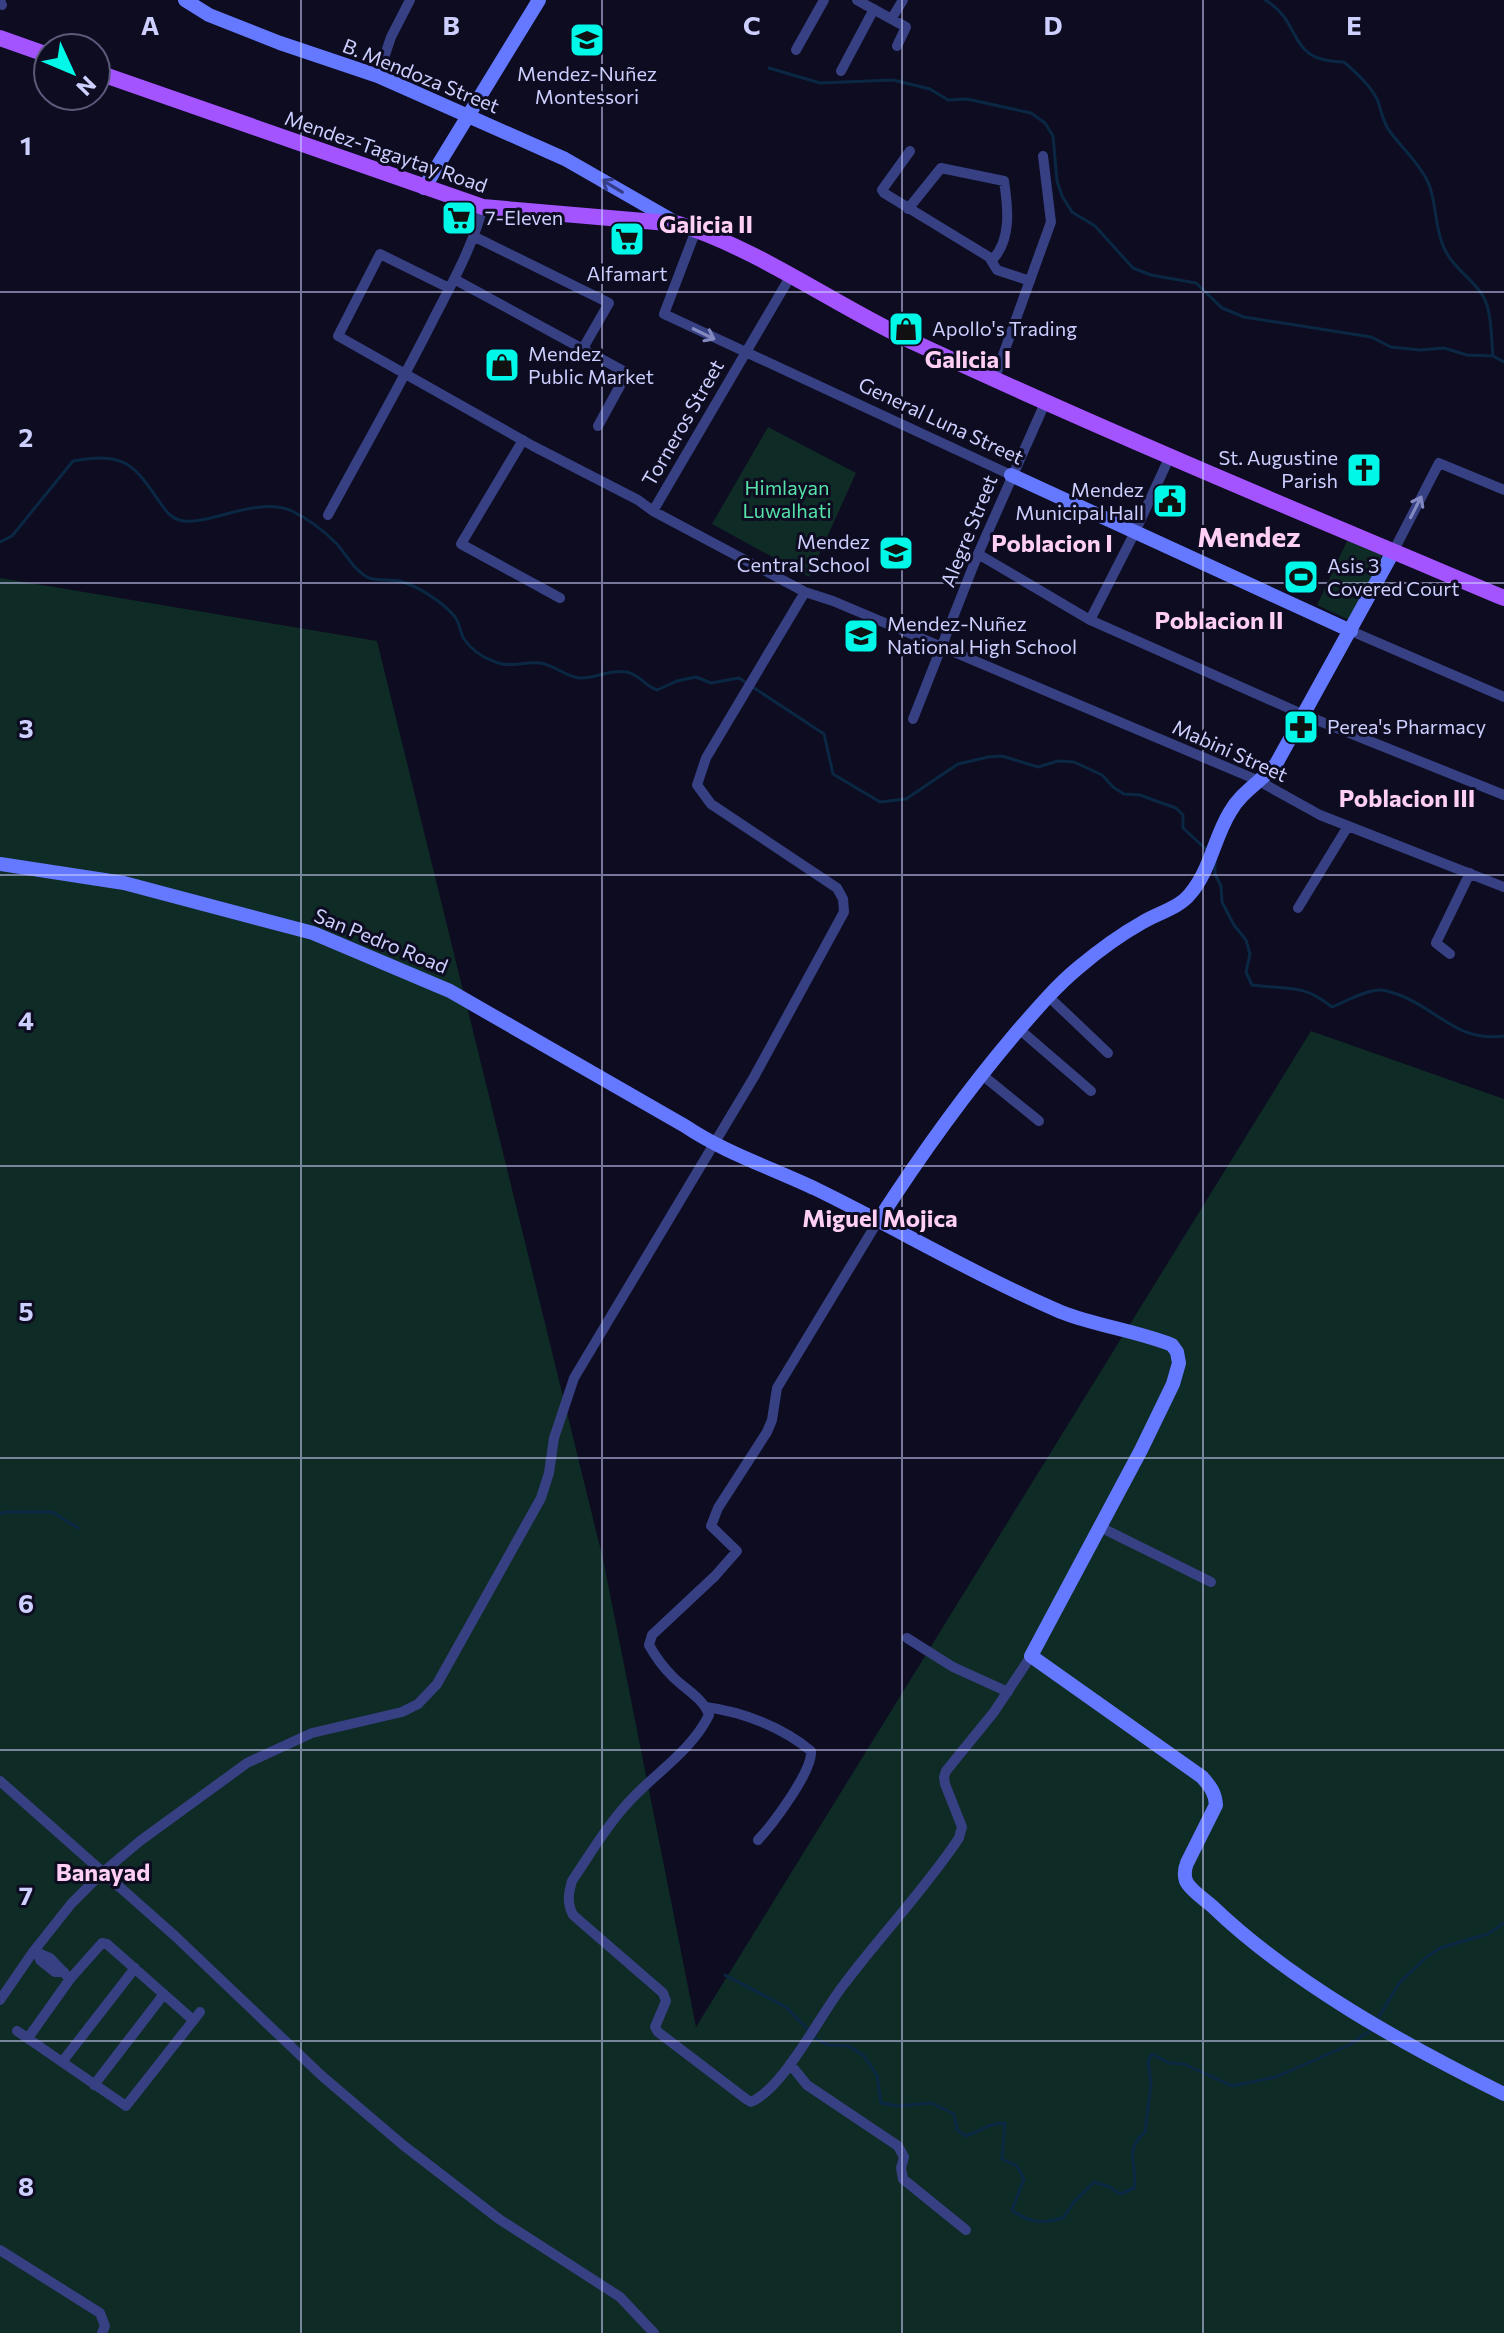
<svg xmlns="http://www.w3.org/2000/svg" width="1504" height="2333" font-family="Commissioner,sans-serif">
	<style>
		.green { fill: #0f2b26 }
		.lines { fill: none; stroke-linecap: round; stroke-linejoin: round }
		.stream { stroke: #0a2843; stroke-width: 3 }
		.street { stroke: #364082; stroke-width: 10 }
		.secondary { stroke: #6479ff; stroke-width: 14 }
		.primary { stroke: #a354ff; stroke-width: 16 }
		.oneway { stroke: #343d85 }
		.oneway2 { stroke: #8288c0 }
		.grid { fill: none; stroke: #cdcfff; stroke-width: 2; stroke-opacity: 0.55 }
		.labels { text-anchor: middle; stroke-width: 6; stroke-linejoin: round; paint-order: stroke }
		.poi-label { font-size: 20px; fill: #cdcfff; stroke: #0d0c21; text-anchor: start }
		.street-label { font-size: 20px; fill: #cdcfff; stroke: #0d0c21 }
		.park-label { font-size: 20px; fill: #56e2a8; stroke: #0d0c21 }
		.quarter-label { font-size: 24px; font-weight: bold; fill: #ffcff5; stroke: #0d0c21 }
		.district-label { font-size: 28px; font-weight: bold; fill: #ffcff5; stroke: #0d0c21 }
		.grid-label { font-size: 26px; text-anchor: middle; font-weight: bold; fill: #cdcfff; stroke: #0d0c21; stroke-width: 6; stroke-linejoin: round; paint-order: stroke }
	</style>
	<rect width="100%" height="100%" fill="#0d0c21"/>
	<path class="green" d="M768 427 856 473 809 577 712 524Z
		M1348 539 1382 555 1351 621 1317 605Z
		M0 578 377 641 603 1559 696 2027 1311 1031 1504 1099V2333H0Z"/>
	<g class="lines">
		<path class="stream" d="M1265 0C1305 23 1284 61 1344 62 1356 73 1370 85 1377 99 1382 111 1382 122 1391 133 1403 149 1419 163 1428 182 1437 202 1434 227 1444 248 1453 268 1472 278 1483 296 1492 312 1491 337 1493 356
			M769 68 820 83 893 80 930 89 948 100 967 99 1031 113 1045 123 1053 136 1057 181 1062 196 1072 212 1095 226 1133 268 1151 275 1196 283 1222 308 1244 317 1371 337 1391 347 1420 350 1444 348 1467 355 1493 356 1504 362
			M0 542 12 536 73 461C125 452 133 463 161 504 166 511 170 517 179 520 206 528 256 495 292 511 308 519 324 531 336 543 347 555 354 571 369 578 378 581 390 579 399 581 417 585 444 603 455 617 460 623 460 633 464 639 471 649 482 657 493 661 509 669 524 661 540 663 555 665 564 676 579 678 595 679 610 669 627 672 640 675 644 685 657 690L677 681 696 677 711 683 739 678 824 734 833 774 880 802 906 799 958 764 988 757 1002 756 1038 767 1058 761 1074 762 1102 775 1113 787 1124 794 1140 795 1159 802 1176 808 1183 815V828L1209 852
			M1215 861V874L1221 886 1222 902 1234 925 1246 940 1250 954 1246 972 1252 985C1288 990 1302 983 1332 1007 1347 1001 1363 991 1379 990 1385 989 1391 993 1397 994 1439 1009 1455 1042 1504 1036
			M0 1514 5 1512H52L78 1528
			M725 1975 786 2007 818 2040 828 2045 849 2046 864 2056 877 2075 881 2103 898 2106 931 2103 954 2114 957 2130 966 2136C981 2131 989 2123 1005 2123L1002 2159 1017 2166 1024 2179 1012 2210C1029 2223 1042 2224 1063 2218L1074 2202 1094 2182 1110 2187 1120 2194 1134 2188C1138 2164 1123 2151 1145 2132L1151 2083 1148 2061 1152 2054 1169 2063 1184 2064 1232 2086 1276 2077 1349 2045 1371 2030
			M1377 2020 1400 1982 1428 1956 1440 1948 1488 1934 1504 1923"/>
		<path class="street" d="M0 0 2 5
			M857 0 906 27 897 46
			M892 18 903 0
			M796 50 824 0
			M841 71 874 9
			M378 76 391 37 410 0
			M910 151 882 190 884 193 989 257 997 270 1030 281
			M908 209 941 168 1004 181C1008 207 1012 240 992 260
			M696 230 664 314 1011 475
			M475 237 609 303 582 350
			M454 279 627 373 598 426
			M449 288 380 254 338 336 533 446 638 500 653 511 790 277
			M994 380 1051 222 1043 156
			M523 440 461 544 560 598
			M653 511 805 592 833 601 1257 780 1320 815 1504 887
			M328 515C363 450 400 386 433 320 452 283 472 248 483 207
			M1393 552 1439 463 1504 490
			M978 554 1090 620 1302 714 1504 795
			M1090 620 1135 532 1170 456
			M1351 631 1504 697
			M913 719 978 554 1045 403
			M1298 908 1348 826
			M1450 954 1436 943 1470 873
			M1048 996 1108 1053
			M1019 1029 1091 1091
			M981 1074 1039 1121
			M878 1221 777 1388 772 1420 767 1432 718 1508 711 1526 737 1551 715 1576 652 1635 649 1645C655 1656 664 1668 673 1677 686 1690 703 1698 709 1715 691 1752 652 1775 626 1805 605 1828 589 1856 572 1881 568 1895 567 1903 573 1915L663 1993 666 2001 655 2027 658 2032 746 2099 751 2102C784 2088 821 2013 845 1983 882 1934 925 1889 959 1838L962 1827 945 1784 944 1777 946 1771 994 1712 1031 1656
			M1100 1527 1211 1582
			M907 1638 953 1667 1008 1692
			M706 1707C743 1712 782 1727 811 1751 813 1771 772 1825 758 1840
			M0 1781 175 1936 322 2076 403 2145 499 2219 620 2297 654 2333
			M34 1951 50 1958 70 1979
			M39 1954 40 1960 55 1972H64
			M0 2000 33 1952 71 1904 102 1873 140 1841 247 1763 312 1733 402 1712 418 1704 437 1684 541 1498 549 1473 554 1438 574 1378 754 1077 844 912 843 899 837 888 711 804 697 785 706 758 805 592
			M17 2031 126 2106 200 2012
			M28 2038 70 1979 102 1943 107 1944 193 2020
			M62 2062 135 1968
			M790 2064 807 2085 898 2146 904 2157 901 2168 903 2179 966 2230
			M94 2085 164 1994
			M0 2250 100 2313 105 2326 102 2333"/>
		<path class="secondary" d="M185 0 209 15 280 43 378 76 565 159 675 222
			M424 188 539 0
			M1011 475 1351 631
			M0 864 124 883 313 933 450 991 685 1126C725 1153 772 1168 816 1189 898 1229 977 1276 1061 1312 1097 1326 1137 1331 1172 1345L1177 1352 1179 1363 1173 1384 1141 1450 1031 1656 1202 1777C1210 1786 1215 1792 1216 1805L1187 1863C1185 1868 1184 1875 1186 1881 1190 1890 1204 1899 1212 1906 1292 1983 1405 2045 1504 2094
			M878 1221C920 1156 965 1093 1015 1034 1035 1011 1055 987 1078 968 1098 951 1120 935 1143 922 1158 913 1179 908 1190 894 1210 871 1214 838 1230 812 1242 791 1261 782 1276 764L1393 552"/>
		<path class="primary" d="M0 38 48 55
			M96 72 483 207 679 224C765 252 840 309 922 346 1114 435 1309 516 1504 598"/>
	</g>
	<defs><path id="oneway-shaft" d="M-6 0H5M1.5-3L5.5 0L1.5 3" fill="none" stroke-width="1.6" stroke-linecap="round" stroke-linejoin="round" transform="scale(2)"/></defs>
	<use class="oneway" href="#oneway-shaft" transform="translate(612 186) rotate(-149)"/>
	<g class="oneway2">
		<use href="#oneway-shaft" transform="translate(704 334) rotate(26)"/>
		<use href="#oneway-shaft" transform="translate(1416 507) rotate(-63)"/>
	</g>
	<path class="grid" d="M301 0V2333M602 0V2333M902 0V2333M1203 0V2333M0 292H1504M0 583H1504M0 875H1504M0 1166H1504M0 1458H1504M0 1750H1504M0 2041H1504"/>
	<defs>
		<symbol id="school-square" viewBox="-11 -11 22 22"><rect x="-9" y="-9" width="18" height="18" rx="4" fill="#00f8e8" stroke="#0d0c21"/><path d="M0-5L7-2L0 1L-7-2ZM-4 1L0 2.5L4 1V4Q0 6-4 4Z" fill="#111"/></symbol>
		<symbol id="supermarket-square" viewBox="-11 -11 22 22"><rect x="-9" y="-9" width="18" height="18" rx="4" fill="#00f8e8" stroke="#0d0c21"/><path d="M-6-5.5h2.5l.6 2H6L4.5 2H-2.5L-4.4-4H-6ZM-1.5 3.2a1.3 1.3 0 1 0 .1 0ZM3 3.2a1.3 1.3 0 1 0 .1 0Z" fill="#111"/></symbol>
		<symbol id="shop-square" viewBox="-11 -11 22 22"><rect x="-9" y="-9" width="18" height="18" rx="4" fill="#00f8e8" stroke="#0d0c21"/><path d="M-5-2.5h2.3a2.7 3.5 0 0 1 5.4 0H5L5.5 6h-11ZM-1.5-2.5h3a1.5 2.3 0 0 0-3 0Z" fill="#111"/></symbol>
		<symbol id="church-square" viewBox="-11 -11 22 22"><rect x="-9" y="-9" width="18" height="18" rx="4" fill="#00f8e8" stroke="#0d0c21"/><path d="M-1.2-6h2.4v3.5h3.3v2.4h-3.3V6h-2.4V-.1h-3.3v-2.4h3.3Z" fill="#111"/></symbol>
		<symbol id="civic-square" viewBox="-11 -11 22 22"><rect x="-9" y="-9" width="18" height="18" rx="4" fill="#00f8e8" stroke="#0d0c21"/><path d="M-.6-6.5H3V-4.5H.6V-3L4-1V1h2V6H-6V1h2V-1L-.6-3ZM-1.2 2.5V6h2.4V2.5Z" fill="#111"/></symbol>
		<symbol id="stadium-square" viewBox="-11 -11 22 22"><rect x="-9" y="-9" width="18" height="18" rx="4" fill="#00f8e8" stroke="#0d0c21"/><path d="M0-5a6.5 5 0 1 0 0 10a6.5 5 0 1 0 0-10ZM-3.5-1.8h7v3.6h-7Z" fill="#111"/></symbol>
		<symbol id="pharmacy-square" viewBox="-11 -11 22 22"><rect x="-9" y="-9" width="18" height="18" rx="4" fill="#00f8e8" stroke="#0d0c21"/><path d="M-2-6h4v4h4v4h-4v4h-4v-4h-4v-4h4Z" fill="#111"/></symbol>
	</defs>
	<g fill-rule="evenodd">
		<use href="#school-square" x="567" y="20" width="40" height="40"/>
		<use href="#supermarket-square" x="439" y="198" width="40" height="40"/>
		<use href="#supermarket-square" x="607" y="219" width="40" height="40"/>
		<use href="#shop-square" x="886" y="309" width="40" height="40"/>
		<use href="#shop-square" x="482" y="345" width="40" height="40"/>
		<use href="#church-square" x="1344" y="450" width="40" height="40"/>
		<use href="#civic-square" x="1150" y="481" width="40" height="40"/>
		<use href="#school-square" x="876" y="533" width="40" height="40"/>
		<use href="#stadium-square" x="1281" y="557" width="40" height="40"/>
		<use href="#school-square" x="841" y="616" width="40" height="40"/>
		<use href="#pharmacy-square" x="1281" y="707" width="40" height="40"/>
	</g>
	<g class="labels">
		<g class="poi-label">
			<text x="587" y="81" text-anchor="middle">Mendez-Nuñez<tspan x="587" dy="23">Montessori</tspan></text>
			<text x="485" y="225">7-Eleven</text>
			<text x="627" y="281" text-anchor="middle">Alfamart</text>
			<text x="932" y="336">Apollo's Trading</text>
			<text x="528" y="361">Mendez<tspan x="528" dy="23">Public Market</tspan></text>
			<text x="1338" y="465" text-anchor="end">St. Augustine<tspan x="1338" dy="23">Parish</tspan></text>
			<text x="1144" y="497" text-anchor="end">Mendez<tspan x="1144" dy="23">Municipal Hall</tspan></text>
			<text x="870" y="549" text-anchor="end">Mendez<tspan x="870" dy="23">Central School</tspan></text>
			<text x="1327" y="573">Asis 3<tspan x="1327" dy="23">Covered Court</tspan></text>
			<text x="887" y="631">Mendez-Nuñez<tspan x="887" dy="23">National High School</tspan></text>
			<text x="1327" y="734">Perea's Pharmacy</text>
		</g>
		<g class="street-label">
			<text transform="translate(421 76) rotate(22)" y="7">B. Mendoza Street</text>
			<text transform="translate(386 152) rotate(19)" y="7">Mendez-Tagaytay Road</text>
			<text transform="translate(941 421) rotate(25)" y="7">General Luna Street</text>
			<text transform="translate(683 423) rotate(-60)" y="7">Torneros Street</text>
			<text transform="translate(969 531) rotate(-68)" y="7">Alegre Street</text>
			<text transform="translate(1230 751) rotate(24)" y="7">Mabini Street</text>
			<text transform="translate(381 941) rotate(22)" y="7">San Pedro Road</text>
		</g>
		<g class="park-label">
			<text x="787" y="495">Himlayan<tspan x="787" dy="23">Luwalhati</tspan></text>
		</g>
		<g class="quarter-label">
			<text x="706" y="233">Galicia II</text>
			<text x="968" y="368">Galicia I</text>
			<text x="1052" y="552">Poblacion I</text>
			<text x="1219" y="629">Poblacion II</text>
			<text x="1407" y="807">Poblacion III</text>
			<text x="880" y="1227">Miguel Mojica</text>
			<text x="103" y="1881">Banayad</text>
		</g>
		<g class="district-label">
			<text x="1249" y="547">Mendez</text>
		</g>
	</g>
	<g class="grid-label">
		<text x="150" y="35">A</text>
		<text x="451" y="35">B</text>
		<text x="752" y="35">C</text>
		<text x="1053" y="35">D</text>
		<text x="1354" y="35">E</text>
		<text x="26" y="155">1</text>
		<text x="26" y="447">2</text>
		<text x="26" y="738">3</text>
		<text x="26" y="1030">4</text>
		<text x="26" y="1321">5</text>
		<text x="26" y="1613">6</text>
		<text x="26" y="1905">7</text>
		<text x="26" y="2196">8</text>
	</g>
	<g transform="translate(72 72) rotate(134)"><circle r="38" fill="#0d0c21" stroke="#5a5a7a" stroke-width="2"/>
	<path d="M0-6L14 30L0 20L-14 30Z" fill="#00f8e8"/>
	<text y="-12" font-size="22" font-weight="bold" text-anchor="middle" fill="#cdcfff">N</text>
	</g>
</svg>
